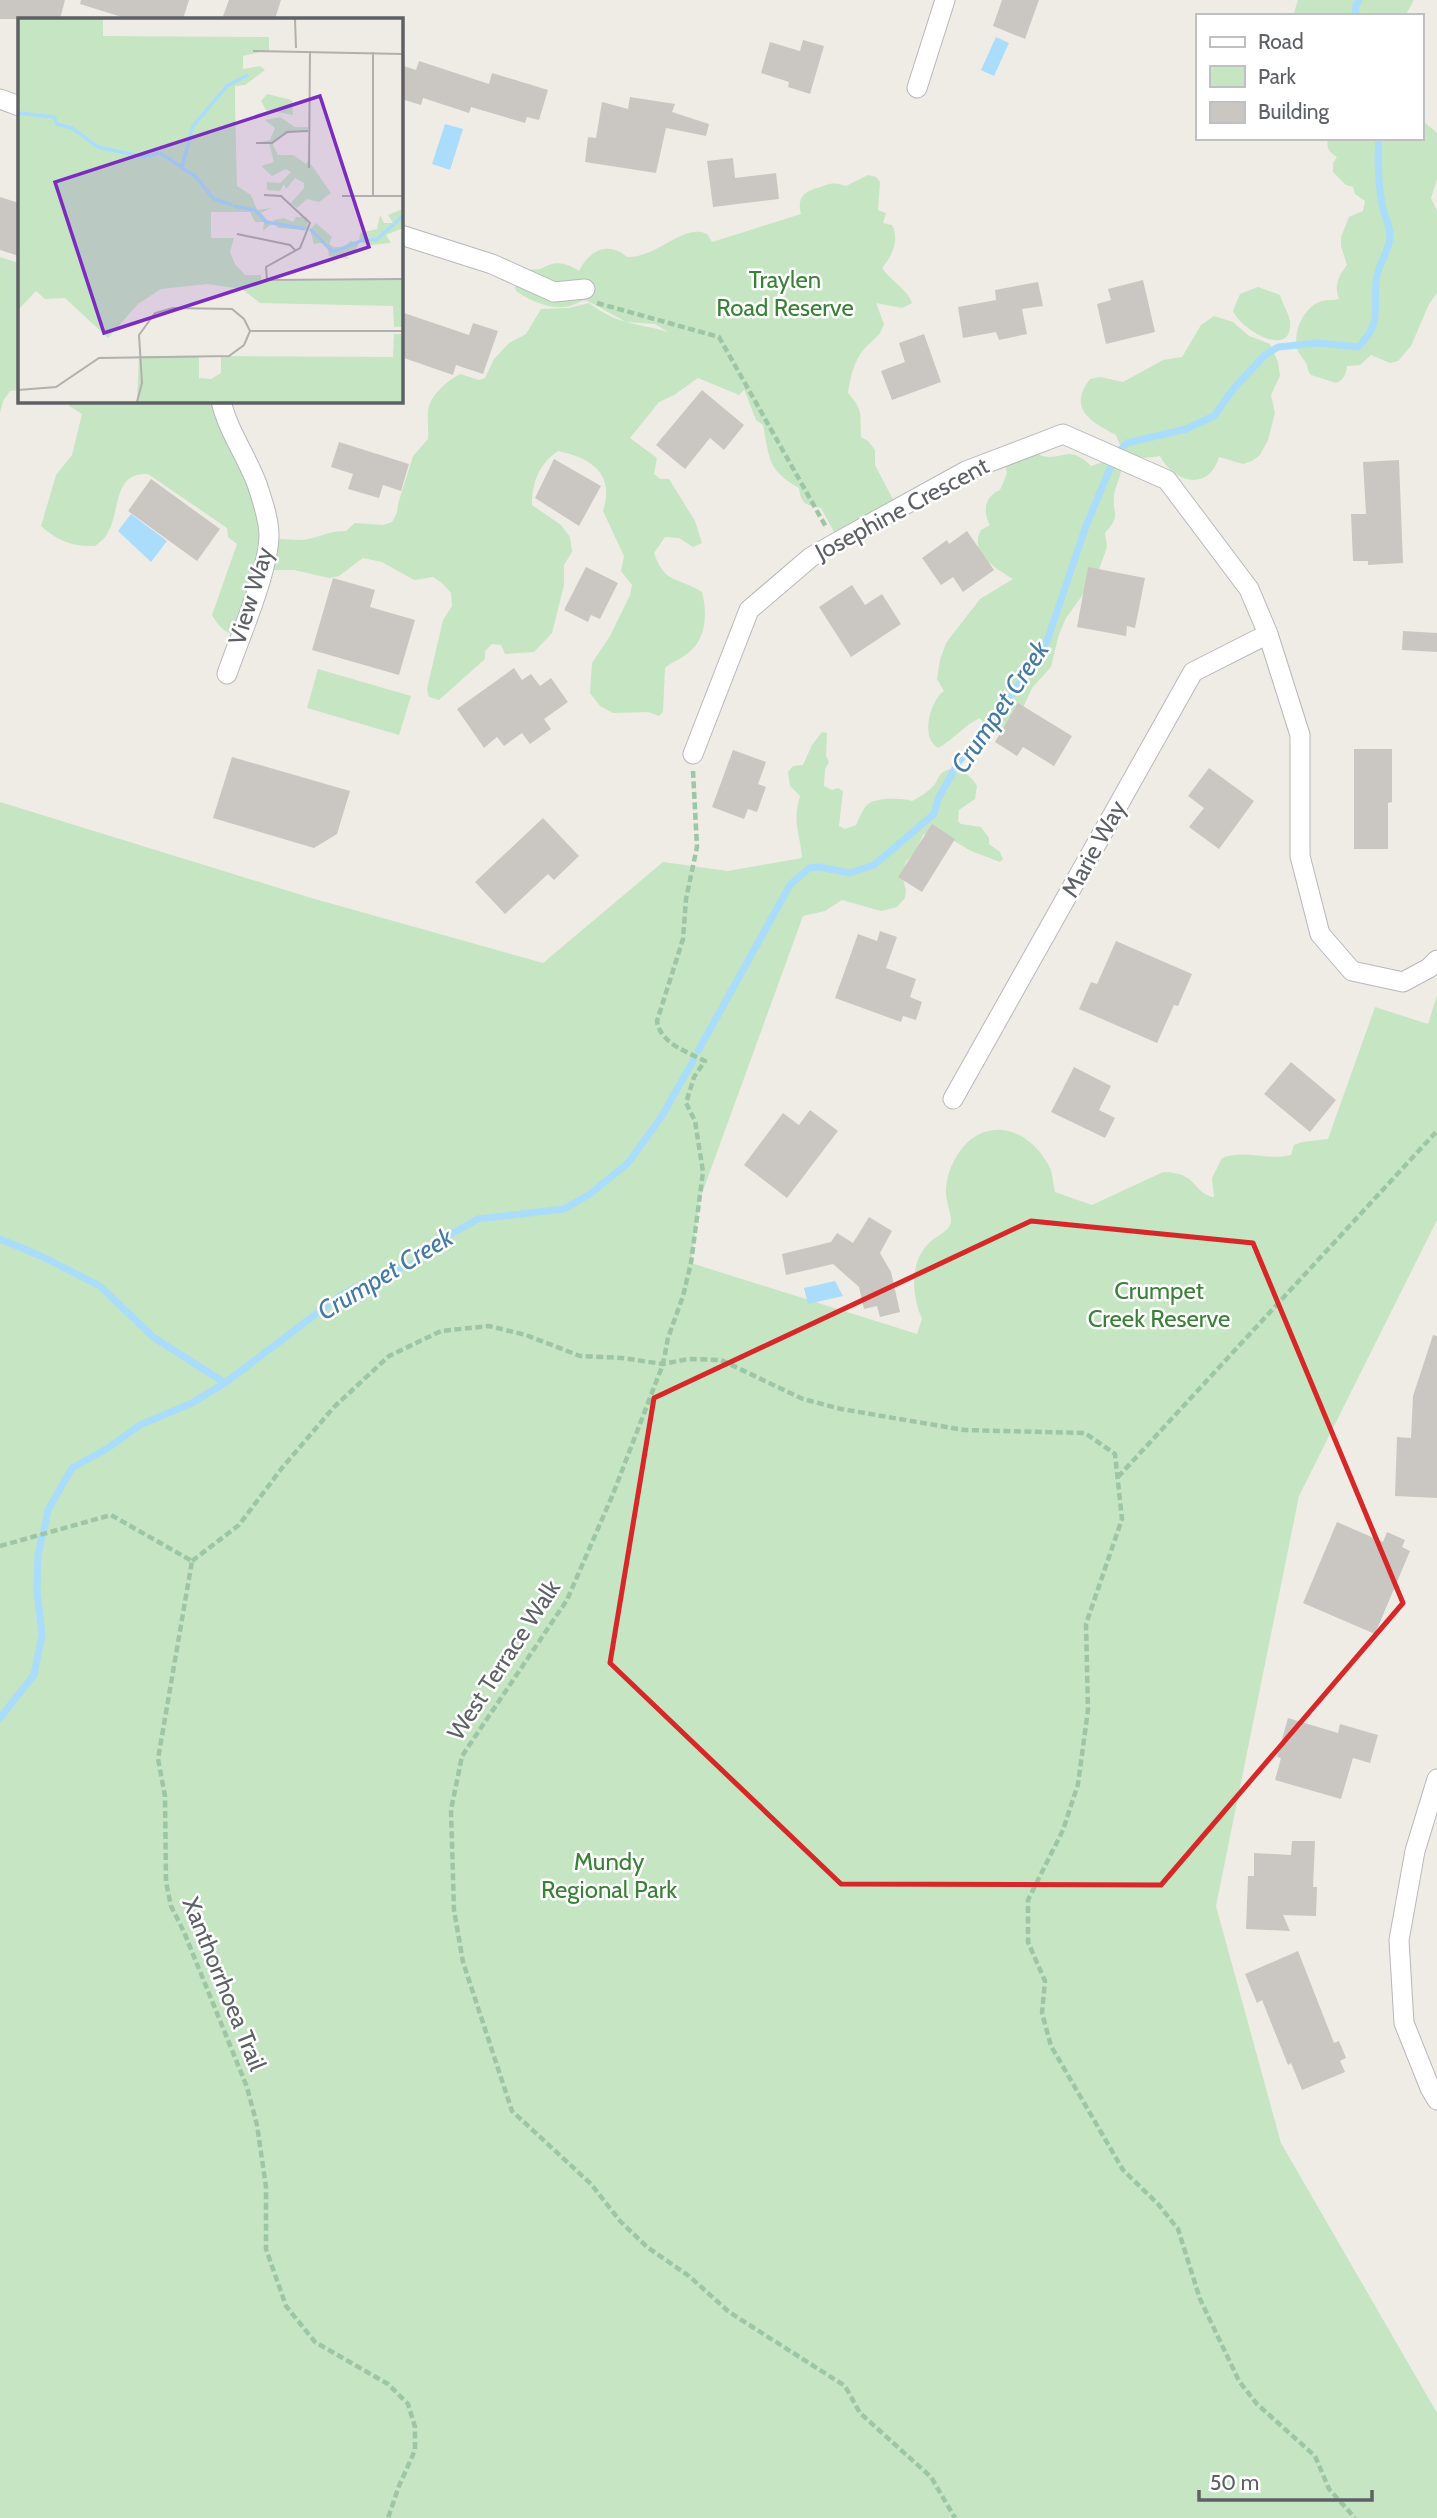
<svg xmlns="http://www.w3.org/2000/svg" width="1437" height="2518" font-family="Cabin,sans-serif">
	<style>
		.green { fill: #c6e5c3 }
		.water { fill: #a9ddfb }
		.lines { fill: none; stroke-linecap: round; stroke-linejoin: round }
		.stream { stroke: #a9ddfb; stroke-width: 7 }
		.building { fill: #cac7c2 }
		.street-casing { stroke: #b6b8bc; stroke-width: 21 }
		.path { stroke: #9dc6a6; stroke-width: 4.5; stroke-dasharray: 7 3.5; stroke-linecap: butt }
		.street { stroke: #fff; stroke-width: 19 }
		.marked { fill: none; stroke: #d62828; stroke-width: 5; stroke-linejoin: round }
		.labels { text-anchor: middle; stroke-width: 5; stroke-linejoin: round; paint-order: stroke }
		.park-label { font-size: 24px; fill: #3a8138; stroke: #fff }
		.street-label { font-size: 24px; fill: #5d6165; stroke: #fff }
		.water-label { font-size: 26px; font-style: italic; fill: #437aa4; stroke: #fff }
		.inset-river { fill: none; stroke: #a9ddfb; stroke-width: 3.5 }
		.inset-road { fill: none; stroke: #b1b0ae; stroke-width: 2 }
		.view { fill: #7b2cbf; fill-opacity: 0.15; stroke: #7b2cbf; stroke-width: 3.5 }
		.inset-edge { fill: none; stroke: #5d6165; stroke-width: 3.5 }
	</style>
	<rect width="100%" height="100%" fill="#efece5"/>
	<path class="green" d="M1298 0H1414L1405 16H1293Z
		M1421 119 1437 133V179L1431 198 1437 211V293L1429 304 1411 346 1398 361 1390 363 1371 355 1360 365 1347 366C1346 374 1344 380 1336 383L1311 375C1308 372 1308 368 1307 365 1305 360 1300 356 1298 351 1292 334 1302 311 1317 303 1324 299 1331 301 1339 299 1334 286 1338 276 1347 265L1341 246V237L1349 217 1363 211 1365 201 1355 194 1353 187 1346 185 1333 172V163L1337 157C1329 152 1326 148 1328 138H1421Z
		M868 175 876 177 880 182 878 210 886 213 883 223 892 225C900 240 892 256 882 268 890 280 908 290 912 303L902 308 876 303 884 324C880 336 875 338 867 346 855 357 850 377 848 393 864 411 860 415 861 437L868 441 875 450V465L898 509 839 541 821 508C807 505 801 505 799 488 767 470 770 459 763 425L756 420 742 384 744 390 739 395 698 378 674 395 659 402 630 438 657 458 654 474 660 479H669L695 521 702 543 693 547 679 538 665 537 654 553C665 585 677 576 702 592 708 616 706 642 684 656 677 661 671 662 665 668L663 712 659 716 648 712 613 713 600 706 590 693 592 663 610 636 630 595 632 585 621 571 624 556 603 511C615 474 592 458 558 451 539 464 532 482 532 505L561 525 570 537 572 552 564 565V585L552 633 534 652 505 654 501 645 492 644 485 651V659L439 700 429 697 427 689 443 620 452 606 451 593 442 583 433 577 414 580 382 562 363 558 339 576 329 578 294 570H266L271 539C281 538 290 540 300 540 317 539 330 530 346 531L355 523 383 525 392 522 397 513 398 504 413 456 428 439C429 430 427 420 428 411 430 395 447 381 460 374L479 380 485 378 494 359 509 343 526 334 541 309 569 308 589 303C620 326 635 322 668 332L655 324 626 322 586 300C580 301 576 304 570 306 553 311 530 301 516 291 509 264 526 271 541 269 554 260 566 262 579 271 589 250 609 241 627 257 658 258 683 223 707 234L712 242 801 214C797 199 803 192 817 188 830 184 832 181 846 186Z
		M0 257 19 263V390L10 391 3 401 0 413Z
		M1258 287 1280 295C1282 303 1289 313 1290 322 1293 359 1243 332 1233 311L1240 294Z
		M1214 316 1233 322 1249 336 1270 344 1278 362 1280 376 1271 395 1275 413 1268 440 1260 455 1252 461 1243 464 1219 457C1209 492 1174 483 1160 456 1137 460 1124 459 1116 435 1091 422 1067 409 1090 379L1100 377 1123 382 1163 360 1182 357 1201 325Z
		M69 401H217L249 477 267 535 238 635C224 633 219 627 212 615L237 544 228 537 227 528 148 474C112 472 121 512 107 534 105 538 99 543 95 546 74 547 57 541 41 526L56 475 72 455 82 414 69 406Z
		M1011 443C1022 444 1032 453 1043 456 1063 461 1068 443 1091 466L1109 460 1121 468C1121 478 1115 486 1114 496 1112 516 1122 514 1105 533L1107 547 1097 575 1066 618 1059 634 1051 667 1032 688 1022 710 996 734H991L980 718C967 723 952 741 938 748 920 738 930 701 944 691L937 679 940 660 946 643 980 599 1013 579C997 569 968 553 981 530L990 525C982 511 985 496 1000 490L1007 473 1002 453 1005 445Z
		M318 669 411 696 399 735 307 708Z
		M822 732 827 733 826 756 829 762 825 769 824 786 832 790 838 788 843 791 839 826 845 829 856 825C859 819 862 810 867 805 875 797 902 798 912 801 920 797 929 791 935 784 938 780 939 773 945 771 957 764 972 776 977 786L975 799 959 810 958 821 961 824 981 827 989 838V844L1000 852 1003 859 1000 862 971 851 939 832 931 831 923 835 916 851 906 862 902 876 906 890 905 898 897 907 881 911 842 900 825 911 803 916 700 1199 691 1263 917 1334 922 1319C912 1296 909 1264 928 1244 933 1238 944 1234 949 1227 955 1219 945 1202 946 1191 946 1182 948 1173 952 1165 975 1115 1025 1121 1049 1166 1053 1173 1053 1184 1055 1192L1092 1205 1163 1172C1199 1172 1192 1194 1214 1197L1212 1178 1222 1158C1245 1149 1268 1161 1291 1155L1294 1145 1302 1142 1328 1139 1375 1007 1428 1024 1437 995V1220L1299 1496 1216 1906 1281 2143 1437 2413V2518H0V802L308 897 543 963 663 862 728 871 802 858C800 831 792 825 800 796L790 786 788 772 793 766 803 765 812 745Z"/>
	<path class="water" d="M996 37 1009 43 994 76 981 70Z
		M445 124 463 129 450 170 432 164Z
		M131 514 167 541 151 562 118 531Z
		M835 1281 843 1296 808 1304 804 1288Z"/>
	<g class="lines">
		<path class="stream" d="M1355 16 1356 5 1359 0
			M1116 454 1127 443 1186 429 1214 416 1234 388 1265 355 1278 347 1319 343 1358 347C1385 321 1371 307 1377 276 1379 262 1390 251 1390 235 1390 224 1383 214 1382 204 1378 181 1377 161 1379 138
			M698 1051 790 885 809 868 819 867 850 873 874 865 934 814 938 799 958 763 1009 699 1047 641 1086 526 1114 459
			M0 1239 43 1257 100 1286 153 1337 225 1383
			M44 1530 48 1510 72 1468 108 1448 140 1425 192 1403 225 1383 341 1295 373 1278 416 1262 437 1242 478 1219 564 1209 590 1194 628 1163 662 1116 693 1061
			M0 1718 34 1675 42 1635 37 1591 38 1555 42 1536"/>
	</g>
	<path class="building" d="M0 0H65L60 19H0Z
		M81 0H189L183 19H128L80 4Z
		M229 0H281L275 19H222Z
		M1002 0H1039L1025 39 993 26Z
		M803 40 824 46 810 94 788 87 789 82 761 73 770 42 800 51Z
		M419 61 489 84 492 73 548 90 539 120 527 117 525 123 471 107 469 113 423 98 421 105 401 99V65L416 70Z
		M630 97 675 104 672 112 709 124 706 136 666 128 656 173 585 162 588 137 596 138 602 102 628 109Z
		M733 158 735 178 776 173 779 199 713 207 707 161Z
		M0 197 19 203V256L0 250Z
		M1143 280 1155 332 1106 344 1097 304 1111 300 1108 289Z
		M1038 282 1043 306 1022 309 1027 334 999 340 996 332 963 338 958 307 996 300 995 290Z
		M401 312 469 335 473 323 498 331 483 374 456 365 453 375 401 357Z
		M924 334 941 382 892 400 881 371 905 362 899 343Z
		M702 390 744 425 724 450 710 438 685 469 656 445Z
		M339 442 409 464 401 491 383 485 379 498 348 489 353 474 331 467Z
		M554 459 601 486 579 526 535 498Z
		M1399 460 1403 563 1368 565V561H1353L1351 514H1366L1363 462Z
		M151 479 220 529 197 561 128 511Z
		M967 531 994 570 963 592 953 577 941 585 922 558 947 540 949 544Z
		M586 567 618 583 600 619 591 615 588 622 564 610Z
		M1088 567 1145 578 1135 628 1127 626 1126 636 1077 627Z
		M333 578 375 590 370 607 415 620 399 675 312 650Z
		M852 585 865 605 882 594 901 624 851 657 819 607Z
		M1403 631 1437 633V652L1402 650Z
		M514 668 522 680 531 674 540 686 551 678 568 702 544 719 551 729 530 744 522 733 504 746 497 737 484 748 457 709Z
		M1018 703 1072 736 1054 766 1023 747 1017 756 995 742Z
		M1354 749H1392V802L1388 803V849H1354Z
		M733 750 766 762 758 784 766 787 757 812 748 809 744 819 712 807Z
		M232 757 350 791 337 834 314 848 213 818Z
		M1209 768 1254 801 1219 849 1189 827 1204 808 1188 796Z
		M543 818 579 856 554 880 548 874 505 914 475 882Z
		M932 824 955 839 922 892 898 877Z
		M880 931 897 937 886 968 916 979 910 997 922 1002 916 1020 903 1016 901 1022 835 998 858 934 877 941Z
		M1116 941 1192 974 1178 1006 1174 1005 1157 1043 1079 1009 1091 982 1097 984Z
		M1291 1062 1336 1100 1310 1132 1264 1094Z
		M1074 1067 1111 1086 1099 1110 1115 1118 1105 1138 1051 1112Z
		M810 1110 838 1131 787 1198 744 1165 783 1113 799 1125Z
		M869 1217 892 1231 880 1253 891 1272 900 1312 880 1317 877 1306 864 1309 859 1287 833 1264 786 1275 782 1254 831 1242 837 1233 853 1243Z
		M1433 1335 1437 1336V1498L1395 1496 1397 1437 1411 1438 1413 1396Z
		M1337 1522 1383 1542 1387 1532 1405 1540 1402 1547 1410 1551 1375 1634 1303 1603Z
		M1288 1718 1338 1733 1340 1724 1378 1735 1370 1763 1353 1758 1341 1799 1275 1780 1281 1758 1277 1757Z
		M1292 1841H1315L1313 1887H1317L1316 1916 1283 1915 1290 1931 1246 1929 1248 1876H1254V1853L1291 1855Z
		M1298 1951 1334 2043 1339 2041 1346 2058 1340 2061 1345 2072 1302 2090 1291 2063 1288 2065 1262 2000 1257 2003 1245 1974Z"/>
	<g class="lines">
		<defs>
			<path id="street" d="M917 88 945 0
				M0 99 19 106
				M401 235 492 264 554 292 585 289
				M221 401C228 431 246 455 257 484 262 500 269 518 269 536 268 573 240 636 227 674
				M693 754 749 610 811 557 839 541 966 471 1063 434 1167 480 1249 589 1268 634 1300 735V856L1320 934 1352 971 1403 982 1429 968 1437 960
				M953 1099 1193 672 1268 634
				M1437 1779 1415 1851 1399 1940 1404 2023 1430 2088 1437 2100"/>
		</defs>
		<use href="#street" class="street-casing"/>
		<path class="path" d="M597 303 719 337 826 527
			M693 771 697 847 686 899 683 939 657 1021C660 1043 687 1052 705 1061L694 1077 686 1103 695 1121 703 1172 691 1263 683 1296 668 1338 663 1364 613 1494 567 1600 462 1756 451 1810 454 1910 463 1962 512 2111 591 2184 620 2221 647 2247 689 2276 729 2312 845 2386 860 2413 931 2477 955 2518
			M1118 1477 1437 1131
			M0 1546 111 1515 192 1561 158 1759 165 1796 166 1882 171 1906 184 1932 247 2087 257 2125 266 2187V2249L286 2306 315 2342 388 2384 408 2404 415 2427V2450L399 2486 388 2518
			M192 1561 239 1525 282 1468 334 1407 389 1356 441 1331 489 1326 526 1335 580 1356 622 1358 663 1364 688 1359 721 1360 803 1399 841 1409 964 1430 1085 1433 1115 1454 1122 1519 1086 1624 1088 1710 1078 1784 1063 1830 1028 1900V1942L1045 1981 1042 2013 1051 2046 1123 2170 1158 2204 1178 2229 1200 2299 1239 2381 1257 2404 1315 2456 1329 2489 1355 2518"/>
		<use href="#street" class="street"/>
	</g>
	<path class="marked" d="M1031 1221 1253 1243 1403 1603 1161 1885 841 1884 610 1663 654 1398Z"/>
	<g class="labels">
		<g class="park-label">
			<text x="785" y="288">Traylen<tspan x="785" dy="28">Road Reserve</tspan></text>
			<text x="1159" y="1299">Crumpet<tspan x="1159" dy="28">Creek Reserve</tspan></text>
			<text x="609" y="1870">Mundy<tspan x="609" dy="28">Regional Park</tspan></text>
		</g>
		<g class="street-label">
			<text transform="translate(902 509) rotate(-28)" y="8">Josephine Crescent</text>
			<text transform="translate(251 596) rotate(-73)" y="8">View Way</text>
			<text transform="translate(1094 849) rotate(-61)" y="8">Marie Way</text>
			<text transform="translate(504 1660) rotate(-57)" y="8">West Terrace Walk</text>
			<text transform="translate(224 1984) rotate(68)" y="8">Xanthorrhoea Trail</text>
		</g>
		<g class="water-label">
			<text transform="translate(1000 707) rotate(-56)" y="9">Crumpet Creek</text>
			<text transform="translate(385 1274) rotate(-31)" y="9">Crumpet Creek</text>
		</g>
	</g>
	<g transform="translate(18 18)">
		<rect width="385" height="385" fill="#efece5"/>
		<path d="M0 1H85V18L251 19V32L225 38V51L242 48 247 52 227 67 217 68V89L219 168 233 177 239 192 253 190 243 195 253 206 245 213 246 204H237L232 194H193V220H216L212 234 217 246 227 257H243V263L385 261V309H376L375 288 242 285 224 271 189 266 143 271 120 286 90 320 47 280 27 281 18 273 0 292ZM249 76 274 82 275 97 248 92 243 83ZM262 99 277 109H290V113H274L254 125 260 137H275L288 146 290 142 313 175 301 184 289 181 279 190 273 185 286 170V165L277 160 268 171 266 166 262 173 249 172V164L262 165 273 154 268 151 254 158 243 148 256 144 251 125 243 124 252 122 257 110 247 102ZM385 191V210L368 217 373 225 352 227 341 223 342 215 359 211 362 197 366 205H375L370 197ZM278 199H289L290 212 260 210 255 202 266 200 275 204ZM298 205 314 219 311 226 316 229H327L332 223 341 225 336 235 328 237 331 241 311 238 309 224 296 226 292 212ZM376 316H385V384H119L121 338H181V360L193 361 203 355V338L375 339Z" fill="#c6e5c3"/>
		<path class="inset-river" d="M0 95 36 99 39 106 54 110 80 129 126 139 141 135M142 135 177 158 196 181 214 187M164 149 175 108 209 68 230 57M215 188 237 192 248 204 287 211M292 211 315 234 345 222H358L385 198"/>
		<path class="inset-road" d="M277 1 278 30M235 33 385 36M238 125H254L269 114 290 113M291 150 292 33M246 177 263 178 292 205 282 230 248 249 249 262 385 261M324 178H385M355 178V34M219 216 272 227 278 233M0 372 38 369 81 340 211 338 226 327 232 313H385M119 384 124 365 121 317 137 295 155 290 214 291 226 301 232 313"/>
		<path class="view" d="M302 78 351 229 86 315 37 164Z"/>
		<rect width="385" height="385" class="inset-edge"/>
	</g>
	<rect x="1196" y="14" width="228" height="126" fill="#ffffff" stroke="#bec0c1" stroke-width="2"/>
	<rect x="1210" y="37" width="35" height="10" fill="#ffffff" stroke="#bec0c1" stroke-width="2"/>
	<text x="1258" y="49" font-size="21" fill="#5d6165">Road</text>
	<rect x="1210" y="66" width="35" height="21" fill="#c6e5c3" stroke="#bec0c1" stroke-width="2"/>
	<text x="1258" y="84" font-size="21" fill="#5d6165">Park</text>
	<rect x="1210" y="102" width="35" height="21" fill="#cac7c2" stroke="#bec0c1" stroke-width="2"/>
	<text x="1258" y="119" font-size="21" fill="#5d6165">Building</text>
	<path d="M1199 2490v10h173v-10" fill="none" stroke="#5d6165" stroke-width="3.5"/>
	<text x="1210" y="2490" font-size="21" fill="#5d6165" stroke="#ffffff" stroke-width="5" paint-order="stroke">50 m</text>
</svg>
